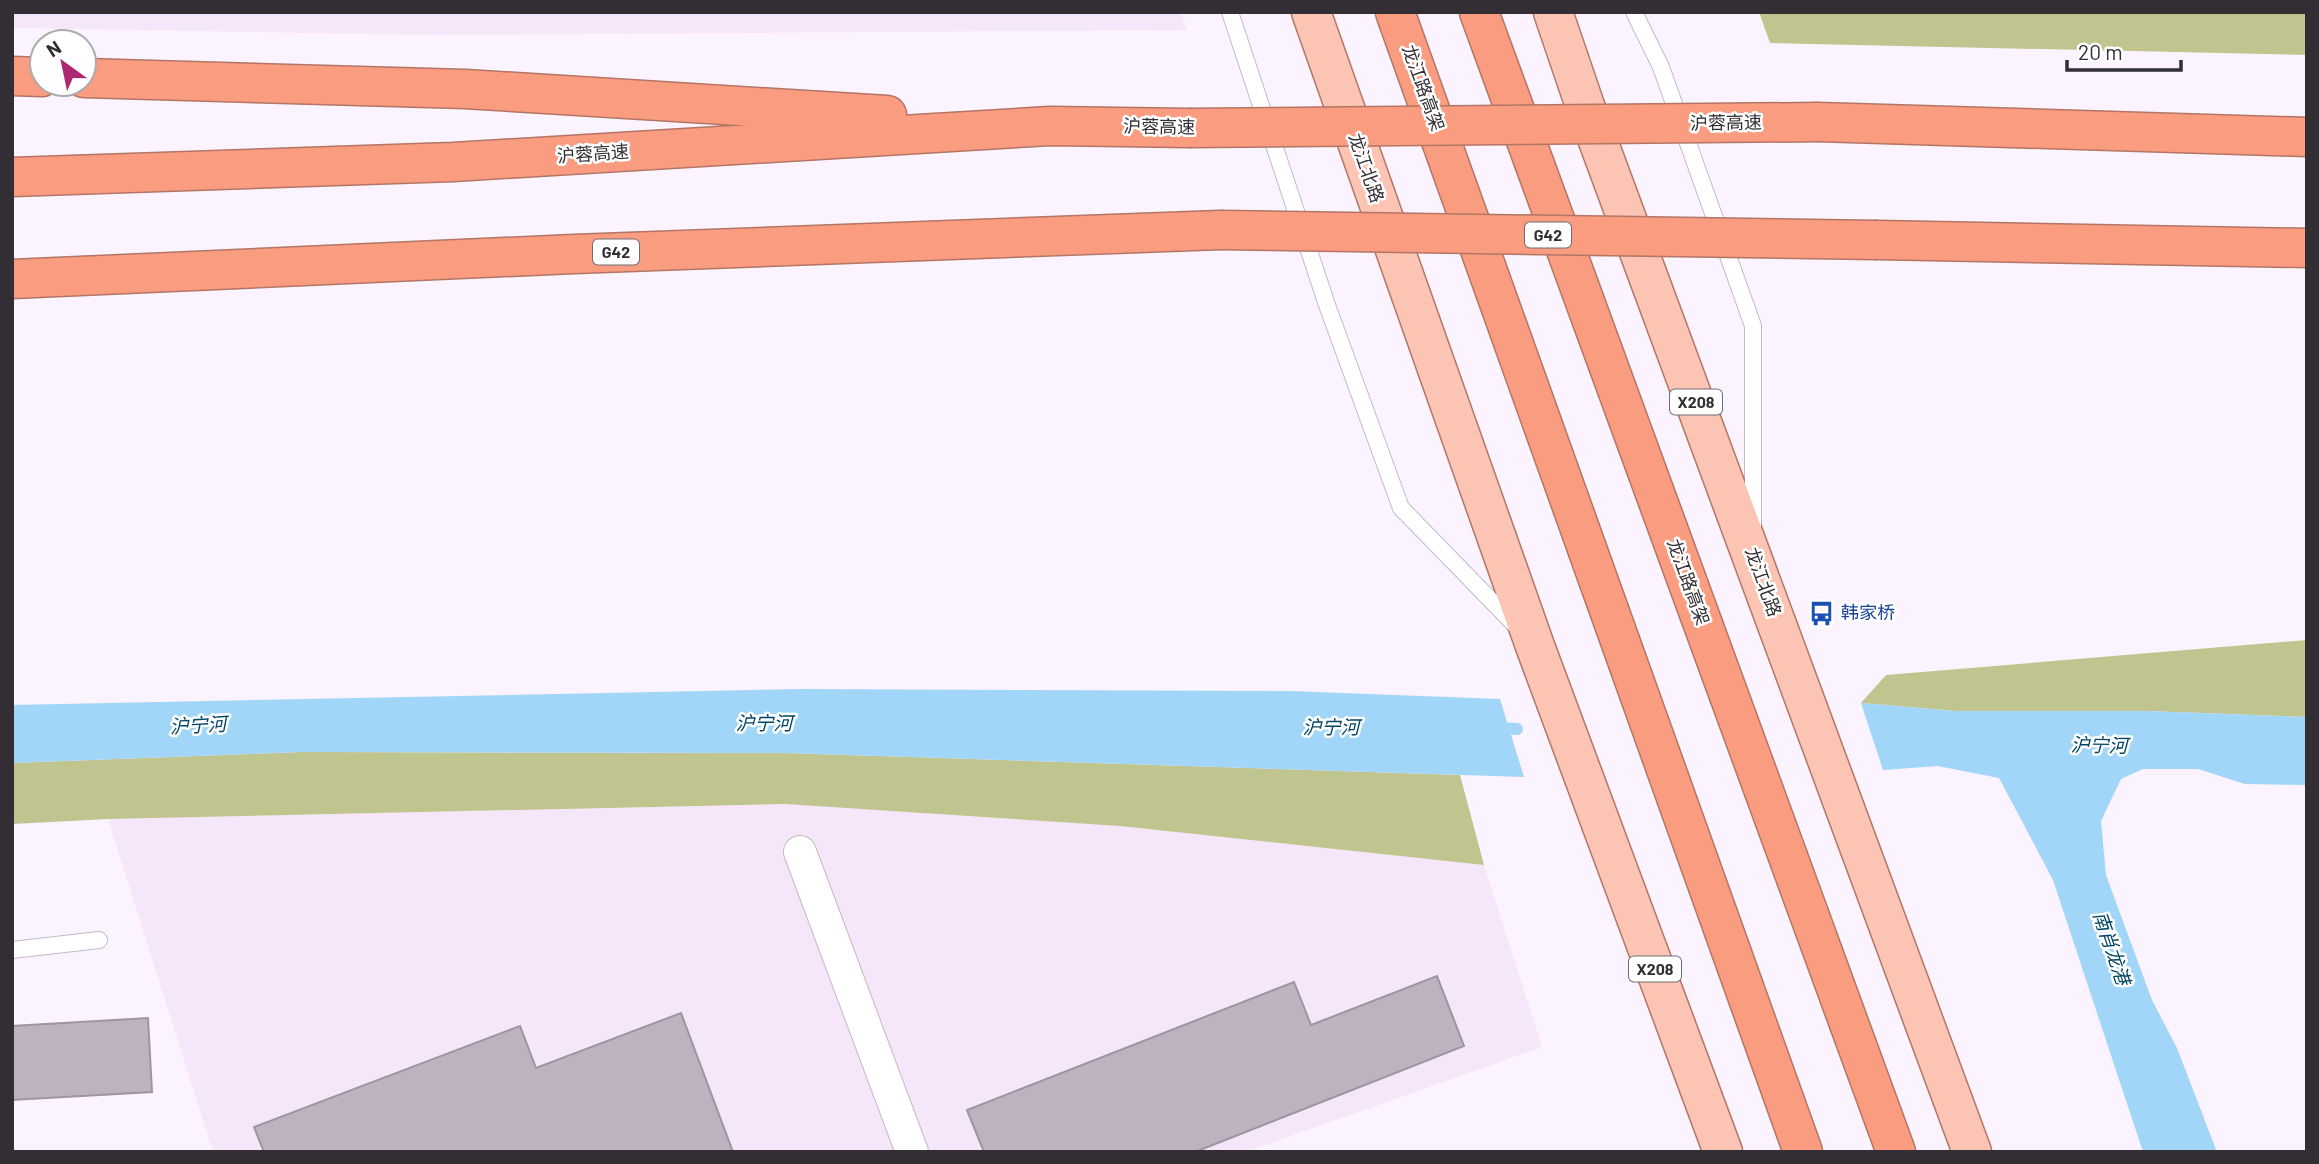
<svg xmlns="http://www.w3.org/2000/svg" width="2319" height="1164" font-family="Barlow,'Noto Sans SC',sans-serif">
	<style>
		.commercial { fill: #f6e6f9 }
		.forest { fill: #c0c48e }
		.water { fill: #a1d6f8 }
		.lines { fill: none; stroke-linecap: round; stroke-linejoin: round }
		.stream { stroke: #a1d6f8; stroke-width: 12 }
		.building { fill: #bcb2c0; stroke: #9e94a2; stroke-width: 2 }
		.lane-casing { stroke: #c3b9c7; stroke-width: 18 }
		.street-casing { stroke: #c3b9c7; stroke-width: 34 }
		.primary-casing { stroke: #b37665; stroke-width: 41 }
		.highway-casing { stroke: #b37665; stroke-width: 41 }
		.lane { stroke: #fff; stroke-width: 16 }
		.street { stroke: #fff; stroke-width: 32 }
		.primary { stroke: #fbc4b3; stroke-width: 38 }
		.highway { stroke: #f99c80; stroke-width: 38 }
		.highway-bridge-casing { stroke: #b37665; stroke-width: 41; stroke-linecap: butt }
		.highway-bridge { stroke: #f99c80; stroke-width: 38 }
		.labels { text-anchor: middle; stroke-width: 5; stroke-linejoin: round; paint-order: stroke }
		.shield { fill: #fff; stroke: #706d71; stroke-width: 2 }
		.shield-label { font-size: 16px; font-weight: bold; fill: #322e34 }
		.street-label { font-size: 18px; fill: #322e34; stroke: #fff }
		.transit-label { font-size: 18px; fill: #164399; stroke: #fff; text-anchor: start }
		.water-label { font-size: 19px; font-style: italic; fill: #004565; stroke: #fff }
	</style>
	<rect width="100%" height="100%" fill="#fbf3ff"/>
	<path class="commercial" d="M12 12H1181L1187 30 431 35 12 28Z
		M785 804 1120 826 1484 865 1542 1047 1245 1152H213L108 819Z"/>
	<path class="forest" d="M1759 12H2307V55L1770 43Z
		M2307 640V717L2147 711H1956L1861 703 1886 675Z
		M301 752 787 753 1460 775 1484 865 1120 826 785 804 108 819 12 824V763Z"/>
	<path class="water" d="M802 689 1290 691 1500 699 1524 777 787 753 301 752 12 763V705Z
		M1861 703 1956 711H2147L2307 717V785L2245 784 2198 769H2143L2121 779 2101 821 2106 875 2152 1000 2177 1048 2217 1152H2143L2053 880 1999 778 1938 766 1883 770Z"/>
	<g class="lines">
		<path class="stream" d="M1493 728 1517 729"/>
	</g>
	<path class="building" d="M1437 976 1464 1046 1195 1152H984L967 1110 1294 982 1311 1025Z
		M681 1013 733 1152H264L254 1127 520 1026 536 1068Z
		M148 1018 152 1092 12 1100V1026Z"/>
	<g class="lines">
		<defs>
			<path id="lane" d="M1230 12 1327 305 1401 508 1517 627
				M1634 12 1661 67 1753 326V526
				M12 950 99 940"/>
			<path id="street" d="M800 852 912 1152"/>
			<path id="primary" d="M1311 12 1535 646 1723 1152
				M1553 12 1584 103 1972 1152"/>
			<path id="highway" d="M1395 12 1803 1152
				M1479 12 1896 1152
				M12 76 42 77
				M84 78 465 89 887 115
				M1818 122 2307 137
				M12 177 453 162 1050 126 1190 128
				M1877 240 2307 248
				M12 279 574 254 1220 230"/>
		</defs>
		<use href="#lane" class="lane-casing"/>
		<use href="#street" class="street-casing"/>
		<use href="#primary" class="primary-casing"/>
		<use href="#highway" class="highway-casing"/>
		<use href="#lane" class="lane"/>
		<use href="#street" class="street"/>
		<use href="#primary" class="primary"/>
		<use href="#highway" class="highway"/>
		<defs>
			<path id="highway-bridge" d="M1190 128 1818 122
				M1220 230 1877 240"/>
		</defs>
		<use href="#highway-bridge" class="highway-bridge-casing"/>
		<use href="#highway-bridge" class="highway-bridge"/>
	</g>
	<defs>
		<symbol id="bus-bare" viewBox="-9 -9 18 18"><path d="M-5-6H5V4H4V6H2V4H-2V6H-4V4H-5ZM-3.5-4V0h7V-4ZM-3.5 1.2v1.5H-2V1.2ZM2 1.2v1.5H3.5V1.2Z" fill="#1a4fb4" stroke="#fff" stroke-width="2.5" paint-order="stroke"/></symbol>
	</defs>
	<g fill-rule="evenodd">
		<use href="#bus-bare" x="1804" y="596" width="35" height="35"/>
	</g>
	<g class="labels">
		<g class="shield">
			<rect x="1525" y="222.5" width="46" height="25" rx="5"/>
			<rect x="593" y="239.5" width="46" height="25" rx="5"/>
			<rect x="1670" y="389.5" width="52" height="25" rx="5"/>
			<rect x="1629" y="956.5" width="52" height="25" rx="5"/>
		</g>
		<g class="shield-label">
			<text x="1548" y="241">G42</text>
			<text x="616" y="258">G42</text>
			<text x="1696" y="408">X208</text>
			<text x="1655" y="975">X208</text>
		</g>
		<g class="street-label">
			<text transform="translate(1423 88) rotate(70)" y="6">龙江路高架</text>
			<text transform="translate(1726 123) rotate(-1)" y="6">沪蓉高速</text>
			<text transform="translate(1159 127) rotate(1)" y="6">沪蓉高速</text>
			<text transform="translate(593 154) rotate(-4)" y="6">沪蓉高速</text>
			<text transform="translate(1366 168) rotate(71)" y="6">龙江北路</text>
			<text transform="translate(1688 582) rotate(70)" y="6">龙江路高架</text>
			<text transform="translate(1763 582) rotate(70)" y="6">龙江北路</text>
		</g>
		<g class="transit-label">
			<text x="1841" y="619">韩家桥</text>
		</g>
		<g class="water-label">
			<text x="764" y="730">沪宁河</text>
			<text transform="translate(198 725) rotate(-3)" y="7">沪宁河</text>
			<text x="1331" y="734">沪宁河</text>
			<text transform="translate(2099 745) rotate(1)" y="7">沪宁河</text>
			<text transform="translate(2112 948) rotate(71)" y="7">南肖龙港</text>
		</g>
	</g>
	<rect width="2319" height="1164" fill="none" stroke="#322e34" stroke-width="28"/>
	<g transform="translate(63 63) rotate(327)"><circle r="33" fill="#ffffff" stroke="#adabae" stroke-width="2"/>
	<path d="M0-5L12 26L0 18L-12 26Z" fill="#ac2871"/>
	<text y="-10" font-size="19" font-weight="bold" text-anchor="middle" fill="#322e34">N</text>
	</g>
	<path d="M2067 60v10h114v-10" fill="none" stroke="#322e34" stroke-width="3.5"/>
	<text x="2078" y="60" font-size="21" fill="#322e34" stroke="#ffffff" stroke-width="5" paint-order="stroke">20 m</text>
</svg>
